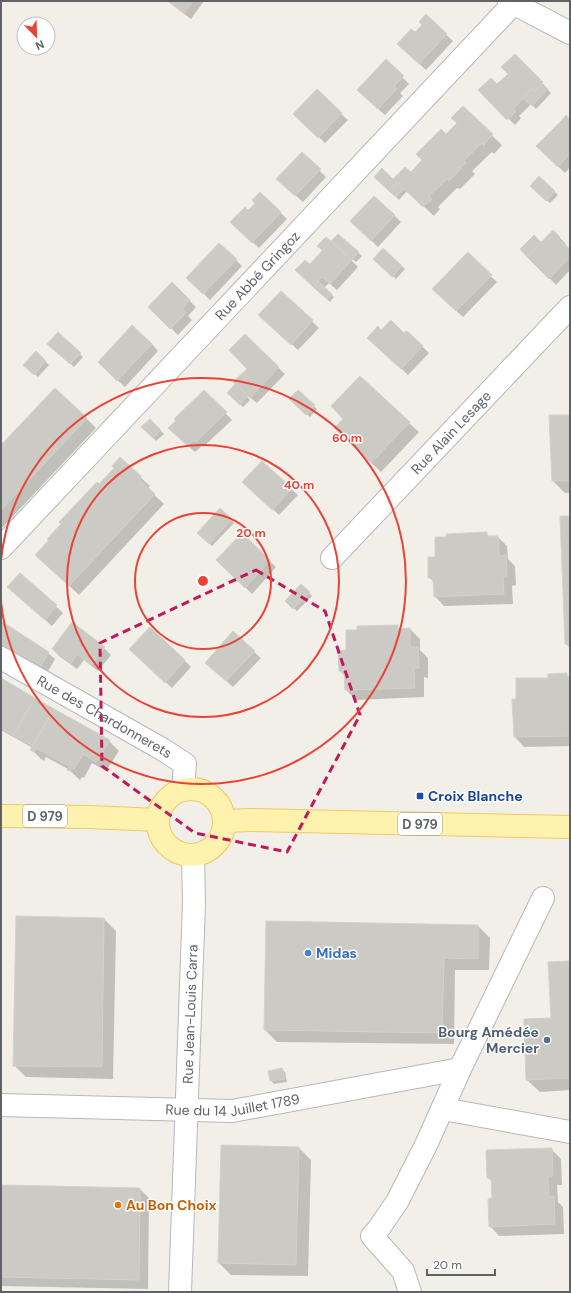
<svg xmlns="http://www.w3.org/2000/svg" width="571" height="1293" font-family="'DM Sans',sans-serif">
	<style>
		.shadow { fill: #0003 }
		.building { fill: #cccac5; stroke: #d6d1c6 }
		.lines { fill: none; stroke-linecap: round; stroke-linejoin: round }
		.minor-casing { stroke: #b5b8bc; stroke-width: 24 }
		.major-casing { stroke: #f2c960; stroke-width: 24 }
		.minor { stroke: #fff; stroke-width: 22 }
		.major { stroke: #fff2af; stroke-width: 22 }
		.marked { fill: none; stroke: #c2185b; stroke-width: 3; stroke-dasharray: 8 5; stroke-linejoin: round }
		.ring { fill: none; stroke: #ea4335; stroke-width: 2 }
		.transit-dot { fill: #1a4fb4; stroke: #fff; stroke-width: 1.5 }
		.shop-dot { fill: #3f7fe0; stroke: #fff; stroke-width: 1.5 }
		.service-dot { fill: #5c6f8a; stroke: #fff; stroke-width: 1.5 }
		.food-dot { fill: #e8710a; stroke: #fff; stroke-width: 1.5 }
		.labels { text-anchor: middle; stroke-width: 3; stroke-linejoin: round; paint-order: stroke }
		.shield { fill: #fff; stroke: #8f9295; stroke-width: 1 }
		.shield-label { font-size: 13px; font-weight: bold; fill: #5f6368 }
		.street-label { font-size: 14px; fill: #5f6368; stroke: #fff }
		.transit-label { font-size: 14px; font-weight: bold; fill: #164399; stroke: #fff; text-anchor: start }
		.shop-label { font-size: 14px; font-weight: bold; fill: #366cbe; stroke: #fff; text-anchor: start }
		.service-label { font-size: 14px; font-weight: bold; fill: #4e5e75; stroke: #fff; text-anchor: end }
		.food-label { font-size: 14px; font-weight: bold; fill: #c56008; stroke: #fff; text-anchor: start }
		.centre { fill: #ea4335; stroke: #fff; stroke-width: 2 }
		.ring-label { font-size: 12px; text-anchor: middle; font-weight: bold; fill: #ea4335; stroke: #fff; stroke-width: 3; stroke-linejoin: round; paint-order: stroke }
	</style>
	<rect width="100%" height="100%" fill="#f1efe8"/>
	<path class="shadow" d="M167 1H204L191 19Z
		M426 16 453 41 426 70 405 50 415 34 423 25Z
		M515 56 551 93 536 109 531 104 519 116 521 118 515 125 480 90 497 85 509 74Z
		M386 61 409 84 400 93 403 96 385 115 365 97Z
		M463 108 502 145 494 154 492 152 472 171 475 174 460 189 457 188 438 207 440 209 434 216 407 191 399 200 384 186 393 180 411 173 458 123Z
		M295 114H341L348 120 325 143Z
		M570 121V167L565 173 537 146Z
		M302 153 326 177 303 202 284 185Z
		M539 177 558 195 550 203 531 186Z
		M260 193 287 219 259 248 238 229 248 212 257 204Z
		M375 197 401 222 378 247 358 228Z
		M553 231 566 244 565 246 570 251V270L556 285 521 249 534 236 541 243Z
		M338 235 362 256 356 262 351 258 350 259 358 267 337 290 329 283 324 288 334 297 330 302 303 277 310 265 324 251 319 246 326 238 335 246Z
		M383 249 405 269 396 279 374 259Z
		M468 254 497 282 463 317 440 296Z
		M236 260 242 266 210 300 194 284Z
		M172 284 196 307 188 316 192 320 178 335 149 307Z
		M281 292 319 328 298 350 266 321Z
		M381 331 404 335 407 332 429 353 408 375 375 344Z
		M58 333 83 357 74 367 49 344Z
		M245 336 285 374 257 403 247 395 246 396 250 400 243 407 228 393 248 369Z
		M152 344 158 351 125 387 105 369Z
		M36 353 49 365 38 377 24 365Z
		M204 391 232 420 203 447 202 446 195 452 176 435 177 421Z
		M298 391 317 409 310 417 293 402Z
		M570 416V493H565L553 481Z
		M86 418 96 428 1 529V447Z
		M150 420 164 434 156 441 143 427Z
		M409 423 419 432 381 472 345 438Z
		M140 477 150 486 148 489 164 504 79 595 46 564 99 486Z
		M250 488 291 489 298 495 279 515Z
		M220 510 234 523 212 546 198 533Z
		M570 517V648L566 644Z
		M486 533 490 537H498L507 546 508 559 515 566 516 585 512 586 513 604 444 606 435 596 434 582 429 577 436 558Z
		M242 535 276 567 252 594 218 560Z
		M20 574 63 613 52 626 15 594Z
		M301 585 312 596 297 611 286 601Z
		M1 622 48 653 55 659 46 675 1 649Z
		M72 624 104 648 111 655 98 671 84 660 77 669 59 656 53 649Z
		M397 626 401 630 410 629 420 639V650L428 658V678L424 677V697L356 700 346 690 345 676 340 671 347 651 358 631Z
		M254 652 261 658 233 687 213 669Z
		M137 656 184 660 191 667 172 688Z
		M566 674 570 678V746L524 747 515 737 513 700H517L549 679Z
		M1 679 109 741 119 751 106 771 92 763 84 778 82 777 80 780 68 769 46 757 44 761 41 759 32 750 33 748 1 730Z
		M17 917 104 919 116 931 113 1079 26 1077 14 1065Z
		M266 922 478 926 490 938 489 970H455L454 1044 277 1042 265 1030Z
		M570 962V1090L540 1092 527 1080 552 1019Z
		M282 1069 285 1072 287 1082 274 1084 271 1081Z
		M299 1148 311 1160 308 1276 231 1275 219 1263Z
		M551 1149 561 1159 562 1185H557L558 1202 563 1207 564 1234 499 1236 490 1226 493 1199V1182L488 1178Z
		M1 1186 140 1189 149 1198 148 1289 1 1286Z"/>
	<path class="building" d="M168 1H193L184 13Z
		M426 14 447 34 419 64 397 44 411 29 415 32 422 25 419 22Z
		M515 54 543 82 535 91 532 89 513 109 516 111 507 120 478 90 491 78 497 84 508 74 501 67Z
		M386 59 404 76 394 86 397 89 378 109 357 90Z
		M542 83 548 89 532 106 523 98 532 89 535 91Z
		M317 89 342 113 318 138 293 114Z
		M463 106 493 134 484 145 482 143 464 161 466 163 449 181 447 179 429 196 432 199 423 207 397 182 389 191 374 177 382 168 393 179 405 167 411 172 422 160 416 154 441 129 446 134 457 123 451 118Z
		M566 115 570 120V128L562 120Z
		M562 120 570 128V156L569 155 558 167 536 146Z
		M302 152 321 169 295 196 276 179Z
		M539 176 555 191 546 201 530 186Z
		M397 182 404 189 396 197 389 191Z
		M260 192 281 212 252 243 230 222 245 207 248 210 255 204 252 200Z
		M374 196 395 215 371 241 350 221Z
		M553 230 560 237 558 239 570 249V257L549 279 527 257Z
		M338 234 359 252 352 260 331 241Z
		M534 235 541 242 527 257 520 249Z
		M326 237 331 241 322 250 317 246Z
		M331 241 352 260 330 284 322 277 313 287 295 270 305 260 310 264Z
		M219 243 237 259 203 294 186 278Z
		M383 248 402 266 392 277 373 259Z
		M468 252 492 275 456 311 432 289Z
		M318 281 332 294 327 299 313 287Z
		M172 282 190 300 182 309 186 313 170 329 148 307Z
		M281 291 313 320 291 345 258 315Z
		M391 320 404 333 407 331 423 346 401 369 367 338 378 326 381 330Z
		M132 325 152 344 117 381 98 362Z
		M58 332 81 353 70 364 47 344Z
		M245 334 279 367 250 398 233 382 247 369 229 350Z
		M36 351 46 361 34 375 23 365Z
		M360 376 410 422 371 463 334 428 343 419 331 406Z
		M235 384 248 396 240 405 227 393Z
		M55 388 87 418 1 510V445Z
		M204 390 227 412 196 442 194 440 188 446 168 428 176 421 174 419Z
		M298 390 315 405 306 415 289 399Z
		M549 415H570V481H552Z
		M150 419 161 430 153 438 141 427Z
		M120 457 141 476 139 479 155 494 69 586 35 555 49 540 47 539 61 524 59 522 97 482 99 484 114 468 112 466Z
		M262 461 292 488 272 510 242 482Z
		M220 508 232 519 209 544 197 533Z
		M560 516H570V644H565Z
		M487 532V536H498L499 556 506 555 507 576H503L504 594 434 597 433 578H428V557H435V537H446V534Z
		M242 533 270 560 245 588 216 560Z
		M20 573 57 605 45 620 7 587Z
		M301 584 310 592 293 609 285 601Z
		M1 621 49 652 39 669 1 647Z
		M72 622 105 647 92 665 77 654 71 663 52 649Z
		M398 625V629L410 628V647H418L419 668H414L415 688 345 690 344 672 339 671 338 651 346 650V630H357V626Z
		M150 627 185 660 165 683 129 649Z
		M233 631 255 651 226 681 205 663Z
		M567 673V677H570V736L514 737 512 699H516V678H548V674Z
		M1 678 35 698 13 735 1 728Z
		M35 698 54 709 33 746 13 735Z
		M54 709 110 740 96 762 83 754 74 769 72 768 70 771 67 770 69 766 36 748 34 752 30 750Z
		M16 916 104 918 102 1067 13 1066Z
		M266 921 478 925V959L444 958 442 1033 264 1030Z
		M570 961V1078L526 1080 524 1019 551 1018 548 962Z
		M282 1068 285 1079 270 1081 268 1071Z
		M221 1145 299 1147 296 1265 218 1263Z
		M552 1148 553 1176H548L549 1197 554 1196 555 1224 489 1227 488 1199 492 1198 491 1178H487L486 1150Z
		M1 1185 140 1188 139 1280 1 1277Z"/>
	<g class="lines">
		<defs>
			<g id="minor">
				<path d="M509 1 570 33"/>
				<path id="s1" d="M1 548 514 3"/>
				<path id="s2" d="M332 558 570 307"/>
				<path id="s3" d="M1 658 162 749 185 764 183 790"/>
				<path id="s4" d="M1 1105 232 1111 460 1069"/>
				<path d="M443 1109 570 1132"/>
				<path id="s5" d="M180 1292 194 902 193 856"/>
				<path d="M410 1292 403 1271 372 1236 377 1231 397 1202 426 1145 460 1069 543 898"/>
			</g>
			<path id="major" d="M158 822a33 33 0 1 1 66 0a33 33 0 1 1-66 0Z
				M1 816 90 817 158 820
				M225 821 251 820 570 827"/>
		</defs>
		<use href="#minor" class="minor-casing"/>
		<use href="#major" class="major-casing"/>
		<use href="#minor" class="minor"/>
		<use href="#major" class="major"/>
	</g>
	<path class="marked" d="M256 570 325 611 360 715 287 852 195 833 102 766 100 643Z"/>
	<g class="ring">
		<circle cx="203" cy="581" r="68"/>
		<circle cx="203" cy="581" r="136"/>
		<path d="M1 560A203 203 0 1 1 1 602"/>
	</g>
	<rect class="transit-dot" x="416" y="792" width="8" height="8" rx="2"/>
	<circle class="shop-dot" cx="308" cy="953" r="4"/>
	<circle class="service-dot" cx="547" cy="1040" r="4"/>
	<circle class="food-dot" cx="118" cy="1205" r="4"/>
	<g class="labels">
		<g class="shield">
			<rect x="23" y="805" width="44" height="22" rx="3"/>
			<rect x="398" y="813" width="44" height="22" rx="3"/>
		</g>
		<g class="shield-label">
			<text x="45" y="821">D 979</text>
			<text x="420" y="829">D 979</text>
		</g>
		<g class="street-label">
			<text dy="5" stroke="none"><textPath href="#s1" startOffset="374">Rue Abbé Gringoz</textPath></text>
			<text dy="5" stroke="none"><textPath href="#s2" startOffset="173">Rue Alain Lesage</textPath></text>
			<text dy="5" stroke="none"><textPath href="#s3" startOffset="119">Rue des Chardonnerets</textPath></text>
			<text dy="5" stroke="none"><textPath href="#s5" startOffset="278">Rue Jean-Louis Carra</textPath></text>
			<text dy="5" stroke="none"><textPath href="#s4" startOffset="232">Rue du 14 Juillet 1789</textPath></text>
		</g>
		<g class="transit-label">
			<text x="428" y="801">Croix Blanche</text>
		</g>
		<g class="shop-label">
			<text x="316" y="958">Midas</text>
		</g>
		<g class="service-label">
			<text x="539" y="1037">Bourg Amédée<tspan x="539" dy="16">Mercier</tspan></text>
		</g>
		<g class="food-label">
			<text x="126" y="1210">Au Bon Choix</text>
		</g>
	</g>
	<circle cx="203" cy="581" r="6" class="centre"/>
	<g class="ring-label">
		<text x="347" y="442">60 m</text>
		<text x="299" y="489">40 m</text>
		<text x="251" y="537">20 m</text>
	</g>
	<rect width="571" height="1293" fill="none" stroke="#5f6368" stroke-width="4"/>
	<g transform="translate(36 36) rotate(157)"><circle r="19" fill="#ffffff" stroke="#bfc1c3"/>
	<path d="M0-3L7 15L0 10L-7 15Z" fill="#ea4335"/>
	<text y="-6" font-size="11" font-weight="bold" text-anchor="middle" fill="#5f6368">N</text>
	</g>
	<path d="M427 1269v6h68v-6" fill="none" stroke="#5f6368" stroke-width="2"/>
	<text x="433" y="1269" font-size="12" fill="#5f6368" stroke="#ffffff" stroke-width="3" paint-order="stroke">20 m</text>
</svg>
